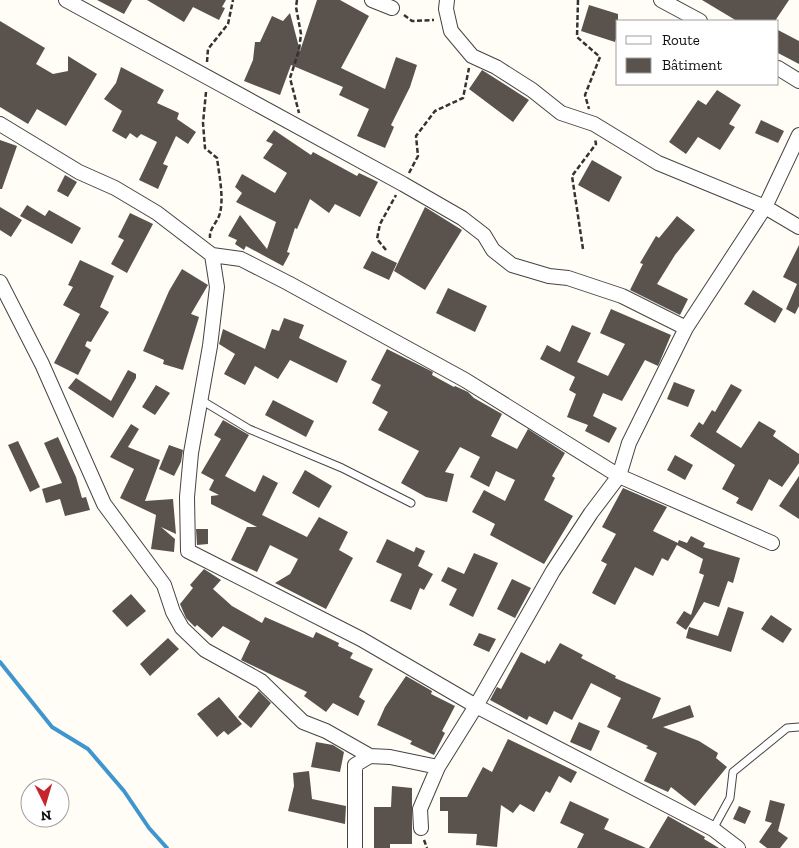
<svg xmlns="http://www.w3.org/2000/svg" width="799" height="848" font-family="'Zilla Slab',serif">
	<style>
		.lines { fill: none; stroke-linecap: round; stroke-linejoin: round }
		.stream { stroke: #3f96cf; stroke-width: 4 }
		.building { fill: #5a524d }
		.lane-casing { stroke: #444; stroke-width: 9 }
		.street-casing { stroke: #444; stroke-width: 16 }
		.path { stroke: #333; stroke-width: 2.5; stroke-dasharray: 5 2.5; stroke-linecap: butt }
		.lane { stroke: #fff; stroke-width: 7 }
		.street { stroke: #fff; stroke-width: 14 }
	</style>
	<rect width="100%" height="100%" fill="#fffdf5"/>
	<g class="lines">
		<path class="stream" d="M0 662 52 727 88 749 124 791 149 828 167 848"/>
	</g>
	<path class="building" d="M97 0H132L124 14Z
		M147 0H226L222 7 225 8 219 20 193 7 184 22Z
		M317 0H340L369 16 341 68 385 89 396 57 417 65 410 87 391 125 394 127 385 148 357 136 369 109 339 95 343 87 291 65 280 95 244 81 253 60 255 42H260L272 16 283 21 290 13 300 51Z
		M702 0H789L775 21H737Z
		M589 5 618 14V32L615 42 581 31Z
		M0 21 45 48 36 64 53 74 68 71V56L97 74 66 126 37 109 28 124 0 107Z
		M778 30 799 41V64L778 53Z
		M121 67 164 90 157 103 179 113 177 119 196 132 188 144 176 136 163 164 168 166 158 189 139 180 157 142 141 134 137 138 130 133 126 139 112 131 122 111 104 99 116 83Z
		M482 70 529 100 513 122 469 89Z
		M717 90 741 105 729 124 735 127 720 150 698 137 686 154 669 142 698 100 706 105Z
		M761 120 784 131 778 143 755 133Z
		M274 130 311 155 313 152 357 176 359 173 378 182 360 217 335 204 329 213 310 199 297 229 295 228 287 252 290 253 283 266 246 246 244 250 235 244 237 240 228 236 240 215 267 249 276 222 236 202 242 193 235 187 242 174 275 193 287 173 263 158 273 144 266 141Z
		M0 140 17 146 2 189H0Z
		M592 160 622 177 609 202 578 185Z
		M65 175 77 182 68 197 57 191Z
		M27 205 45 216 49 210 81 228 72 244 20 216Z
		M0 207 22 220 11 237 0 230Z
		M425 207 462 230 425 290 394 271Z
		M130 213 153 224 127 273 111 264 124 240 118 237Z
		M677 216 695 230 675 255 657 284 688 299 680 315 630 290 643 264 640 263 656 236 659 238Z
		M799 245V306L795 314 786 309 797 284 783 277Z
		M372 251 397 263 389 280 363 268Z
		M80 260 114 276 100 307 109 312 91 342 87 341 85 346 91 350 78 375 54 363 80 314 63 305 73 287 68 285Z
		M182 269 208 285 191 314 199 317 183 370 163 364 164 360 143 351 169 291Z
		M448 288 487 306 475 332 436 313Z
		M753 290 783 309 775 323 744 304Z
		M611 309 671 335 658 366 645 360 622 401 603 393 593 416 617 428 609 443 585 431 588 425 567 417 576 394 569 390 575 377 540 359 547 345 560 352 572 325 591 333 577 362 608 376 625 344 600 333Z
		M284 318 304 325 299 338 347 361 337 383 290 360 278 379 255 366 245 385 224 374 235 354 219 344 223 329 265 349 272 329 279 331Z
		M387 349 433 372 432 375 454 387 455 386 468 392 474 398 502 414 491 436 517 449 528 429 565 453 552 476 555 478 544 500 573 516 544 564 490 535 495 524 472 512 484 490 505 501 515 480 496 471 489 487 470 477 480 457 460 447 445 472 454 474 447 502 426 497 401 483 419 451 378 430 388 412 372 403 381 385 371 380Z
		M128 370 136 374V378L113 418 68 388 76 378 111 401Z
		M674 382 695 390 688 407 667 399Z
		M731 384 742 390 716 432 741 448 759 421 776 431 773 436 799 454V463L782 487 769 479 752 511 736 503 739 498 722 489 735 465 690 436 699 422 703 425 712 410 715 412Z
		M156 385 170 393 155 415 142 407Z
		M273 400 314 421 306 437 265 415Z
		M223 420 249 435 225 476 255 492 263 475 278 483 262 515 307 537 319 517 348 532 339 550 353 558 326 609 275 583 290 574 298 559 270 545 257 572 231 560 247 527H257L211 504V496L219 495 209 490 214 480 201 473 221 439 214 435Z
		M131 424 139 429 128 447 160 460 145 501 173 499 176 534 161 527 175 539 174 552 151 549 156 515 120 498 134 469 110 457Z
		M58 437 76 477 82 498 86 497 90 510 65 516 60 499 46 503 42 489 62 483 44 443Z
		M18 441 40 487 30 492 8 445Z
		M169 445 183 450 181 462 174 476 159 469Z
		M675 455 693 465 685 480 667 470Z
		M305 470 332 486 319 508 292 493Z
		M799 476V519L779 506Z
		M623 488 667 507 653 531 678 543 668 561 662 558 653 576 635 567 615 605 592 593 607 564 601 561 616 534 602 527Z
		M196 529H208V544L197 545Z
		M691 536 705 543 703 547 740 558 733 583 728 581 719 607 704 602 686 630 676 623 684 611 691 615 704 575 699 573 703 559 677 545 679 540 687 543Z
		M387 539 414 552 416 547 425 551 418 566 433 574 424 590 420 588 411 610 390 601 402 574 376 562Z
		M474 553 498 563 473 617 449 605 457 589 441 581 448 567 464 574Z
		M204 569 221 580 213 589 232 606 262 623 265 617 313 638 316 632 339 643 338 646 353 653 350 658 373 669 359 697 365 701 358 716 333 703 326 712 304 696 307 692 241 660 250 641 223 626 212 638 197 625 195 627 186 618 180 604 193 588 190 585Z
		M512 579 531 588 515 618 497 609Z
		M131 594 146 611 127 627 112 611Z
		M728 607 744 612 731 652 686 638 689 627 718 636Z
		M771 615 792 629 783 643 761 629Z
		M479 633 496 639 489 652 473 645Z
		M168 638 179 649 150 676 140 664Z
		M560 643 583 655 581 658 616 676 615 678 661 698 652 719 690 705 694 717 663 727 699 741 718 753 716 758 727 767 695 806 671 787 668 792 644 781 657 753 646 748 648 746 607 727 621 698 591 683 572 720 554 711 547 725 529 716 527 720 490 700 497 687 501 689 521 652 545 664 547 660 549 662Z
		M406 676 432 691 431 694 455 706 442 731 445 733 434 755 410 744 412 741 377 725 385 707Z
		M259 691 271 703 251 728 238 717Z
		M219 697 242 724 228 735 224 731 217 737 197 714Z
		M579 722 600 731 591 751 570 742Z
		M508 739 577 772 571 783 559 776 550 793 546 791 534 812 520 804 513 813 501 805 497 847 476 845 477 834 448 833V811H440V797H467L483 767 492 772Z
		M316 742 333 745 344 752 340 772 311 767Z
		M309 771 312 799 346 806 345 824 288 811 294 786 293 773Z
		M392 786 412 788V844H390V848H374V807H391Z
		M770 800 785 804 778 831 788 838 780 848H767L759 842 772 823 765 821Z
		M570 801 609 819 604 829 646 848H577L584 834 560 823Z
		M739 806 751 811 745 824 733 819Z
		M668 816 705 837 704 839 719 848H649Z"/>
	<g class="lines">
		<defs>
			<path id="lane" d="M201 400 249 429 342 468 411 503
				M713 829 730 798 733 772 787 728 799 727"/>
			<path id="street" d="M66 0 403 184 462 218 484 235 493 250 512 265 549 276 568 278 622 296 686 328
				M372 0 392 8
				M447 0 446 9 451 31 472 56 496 67 532 90 561 113 594 124 658 163 765 207 799 227
				M661 0 700 21
				M778 68 799 81
				M0 124 79 172 115 188 157 213 212 255 241 259 288 283 465 380 619 476 772 543
				M212 255 217 287 210 346 191 453 187 497 188 551 361 639 476 706 438 767 420 809 421 828
				M0 282 42 364 104 504 164 585 173 612 182 628 205 650 261 681 303 722 326 731 370 756
				M355 848V765L370 756 390 757 438 767
				M738 848 713 829 476 706 553 571 591 513 619 476 629 443 686 328 765 207 799 135"/>
		</defs>
		<use href="#lane" class="lane-casing"/>
		<use href="#street" class="street-casing"/>
		<path class="path" d="M297 0 296 7 301 34 299 50 290 78 299 113
			M578 0 577 37 600 57 585 95 589 109
			M404 15 412 21 434 20
			M207 62 208 49 228 24 233 0
			M206 92 203 123 205 148 217 158C219 174 224 197 220 213 218 222 209 228 210 238
			M409 173 418 156 416 136 435 111 463 98 469 68
			M583 249 572 176 596 144 595 139
			M386 250 377 239 380 224 396 195
			M424 840 427 848"/>
		<use href="#lane" class="lane"/>
		<use href="#street" class="street"/>
	</g>
	<rect x="616" y="20" width="162" height="65" fill="#ffffff" stroke="#a0a0a0"/>
	<rect x="626" y="36" width="25" height="8" fill="#ffffff" stroke="#a0a0a0"/>
	<text x="662" y="45" font-size="15" fill="#111111">Route</text>
	<rect x="626" y="58" width="25" height="15" fill="#5a524d" stroke="#a0a0a0"/>
	<text x="662" y="70" font-size="15" fill="#111111">Bâtiment</text>
	<g transform="translate(45 803) rotate(175)"><circle r="24" fill="#ffffff" stroke="#a0a0a0"/>
	<path d="M0-4L9 19L0 12L-9 19Z" fill="#c4262e"/>
	<text y="-8" font-size="14" font-weight="bold" text-anchor="middle" fill="#111111">N</text>
	</g>
</svg>
